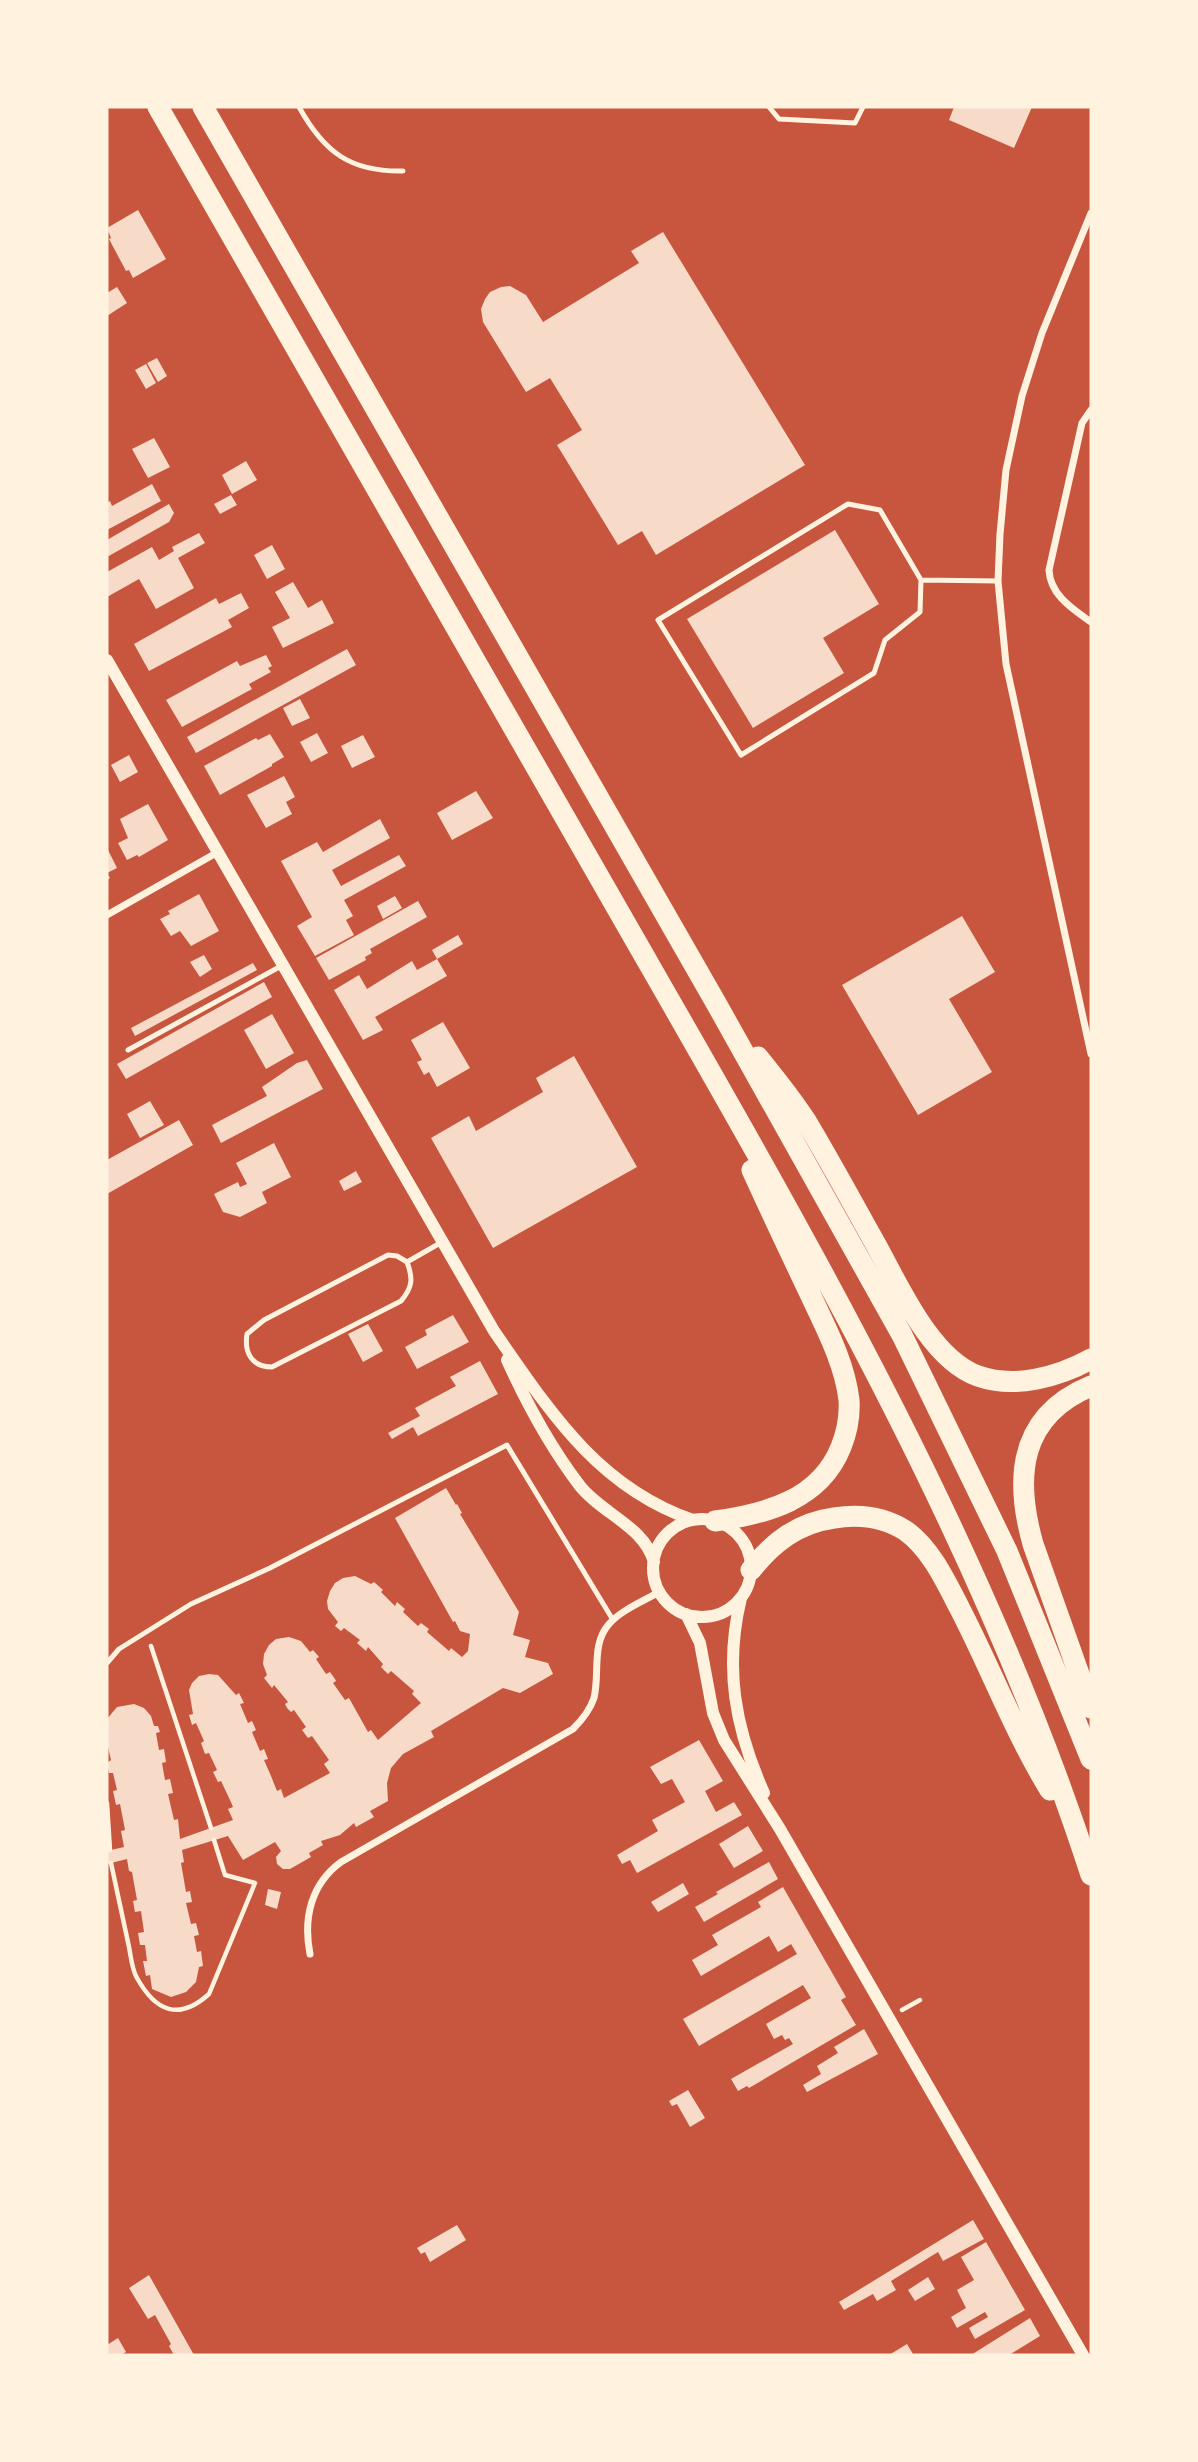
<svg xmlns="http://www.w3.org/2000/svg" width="1198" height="2462" font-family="'Roboto Condensed',sans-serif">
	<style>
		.building { fill: #f7dbc8 }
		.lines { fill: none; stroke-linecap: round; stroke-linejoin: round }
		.path { stroke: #fff3e0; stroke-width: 4.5 }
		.service { stroke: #fff3e0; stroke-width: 5 }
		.minor { stroke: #fff3e0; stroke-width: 7 }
		.tertiary { stroke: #fff3e0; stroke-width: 12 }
		.motorway { stroke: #fff3e0; stroke-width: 21 }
	</style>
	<rect width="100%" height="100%" fill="#c8553d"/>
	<path class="building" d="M954 107H1032L1014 148 949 120Z
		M138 210 166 259 133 278 129 270 126 271 109 239 111 238 107 228Z
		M663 232 805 465 656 555 642 531 618 545 557 445 582 430 550 378 526 392 483 322 481 309 485 299 490 292 501 287 510 286 526 295 543 322 639 263 631 251Z
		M117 287 127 303 107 316V293Z
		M157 358 167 376 158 382 147 363Z
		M146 364 156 383 146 389 135 370Z
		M154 438 170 467 148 478 132 449Z
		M246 461 257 480 232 494 222 475Z
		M152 484 161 501 107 530V503L110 501 112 506Z
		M231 495 237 505 220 514 214 504Z
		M169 504 174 513 169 522 107 557V540Z
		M835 530 879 604 823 638 844 673 753 728 687 619Z
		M199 533 205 543 178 558 194 588 156 609 139 579 107 597V572L152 547 159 560 174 551 172 547Z
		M272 545 285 569 267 579 254 555Z
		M293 582 308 608 322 600 334 623 283 648 272 627 290 618 275 592Z
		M241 593 249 608 228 620 232 627 149 671 134 644 216 598 219 604Z
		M347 649 356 665 196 753 187 737Z
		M266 655 272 666 268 668 271 672 249 684 252 689 182 727 166 700 237 661 240 666Z
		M300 699 310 718 292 726 283 708Z
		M317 733 328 753 311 762 300 742Z
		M270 734 284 757 272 764V766L220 795 204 766 256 738 258 740Z
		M363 735 375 757 352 768 341 746Z
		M129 755 138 772 120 782 111 765Z
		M284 776 295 797 286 802 292 814 266 828 247 795Z
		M476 791 493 818 452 840 437 813Z
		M148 804 168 840 139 857 137 855 127 860 118 843 128 838 120 819Z
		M380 819 390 838 332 870 341 886 399 855 406 866 344 900 353 916 346 920 354 935 315 956 297 926 312 917 281 861 317 842 323 852Z
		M107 848 117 868 107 873 110 878 107 880Z
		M199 894 219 931 191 946 180 931 171 936 160 919 170 914 168 911Z
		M395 896 402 908 383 919 377 906Z
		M418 901 427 917 370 949 372 953 365 957 366 960 329 980 316 958Z
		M962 916 995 972 949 999 992 1072 918 1115 842 985Z
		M458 935 463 944 437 959 432 950Z
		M204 955 212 969 200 977 190 962Z
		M437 959 447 976 375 1017 383 1030 363 1040 334 990 359 975 367 989 412 961 417 970Z
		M253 963 257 970 135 1036 131 1028Z
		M264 982 272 997 126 1079 117 1064Z
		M272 1014 294 1053 266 1069 244 1030Z
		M443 1022 470 1068 437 1087 429 1072 424 1075 417 1062 422 1060 411 1040Z
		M574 1056 637 1167 493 1248 431 1138 469 1116 476 1131 543 1092 536 1078Z
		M307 1060 323 1089 221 1143 212 1125 267 1096 262 1087 297 1063Z
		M150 1101 164 1125 140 1138 127 1114Z
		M179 1120 193 1145 107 1194V1160Z
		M274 1143 291 1177 262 1192 267 1203 240 1217 223 1212 214 1194 238 1182 240 1187 247 1184 236 1163Z
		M356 1171 362 1182 344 1191 339 1181Z
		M453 1315 469 1342 417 1369 405 1347 427 1335 425 1330Z
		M368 1324 383 1351 363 1362 348 1334Z
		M480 1361 498 1394 418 1436 413 1427 392 1439 388 1433 420 1416 415 1408 456 1386 450 1377Z
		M446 1488 456 1505 457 1504 462 1513 460 1514 519 1612 513 1635 530 1640 525 1657 548 1663 553 1674 520 1693 503 1688 431 1731 434 1737 403 1754 391 1768 387 1783 388 1801 370 1811 374 1817 356 1827 354 1823 340 1835 321 1841 323 1845 309 1853 311 1857 290 1869H283L277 1864 276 1857 281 1851 275 1842 243 1860 228 1836 182 1850 184 1862 181 1863 186 1892 190 1891 192 1902 186 1903 191 1924 196 1923 199 1935 194 1936 197 1952 201 1951 203 1966 199 1967 196 1982 186 1992 171 1997 152 1989 150 1975 146 1976 143 1961H147L145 1945H140L138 1933 144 1932 141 1911 135 1912 133 1901 137 1900 132 1872 129 1871 127 1859 107 1864V1851L124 1847 121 1831 125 1830 120 1804 116 1805 113 1791 117 1790 113 1773H109L107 1763 111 1760 107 1743V1719L117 1707 134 1704 144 1708 151 1716 154 1726H158L160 1732 156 1733 159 1750 164 1749 166 1762 162 1763 165 1780 170 1779 173 1793 168 1794 174 1820 178 1819 180 1839 233 1820 228 1809 233 1807 230 1800 221 1781 218 1782 213 1772 217 1770 209 1753 205 1754 201 1743 204 1741 196 1723 192 1725 189 1715 193 1714 189 1690 192 1683 199 1676 209 1674 218 1675 236 1695 239 1693 244 1703 240 1704 248 1723 252 1721 256 1730 252 1732 260 1751 264 1749 268 1759 264 1760 271 1776 277 1791 281 1789 284 1798 330 1773 324 1764 329 1760 312 1736 308 1738 302 1730 306 1727 294 1710 291 1712 287 1708 285 1704 288 1702 274 1685 272 1688 264 1678 267 1675 263 1664 264 1654 269 1645 276 1639 289 1637 301 1641 310 1652 313 1650 319 1657 316 1659 326 1674 330 1672 335 1679 336 1681 333 1683 345 1700 349 1698 368 1732 371 1730 378 1740 421 1703 412 1694 414 1691 391 1671 388 1674 381 1667 383 1664 368 1647 366 1651 357 1643 360 1640 344 1628 341 1631 335 1626 338 1622 328 1609 327 1601 330 1591 335 1583 343 1578 355 1576 371 1584 374 1582 383 1590 381 1592 395 1606 397 1602 405 1609 403 1612 418 1626 421 1623 429 1629 427 1632 449 1651 451 1648 462 1657 468 1651 470 1634 460 1631 455 1621 453 1622 395 1518Z
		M699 1740 723 1781 705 1791 716 1812 734 1802 742 1815 637 1873 630 1860 622 1864 617 1855 658 1831 652 1820 685 1802 672 1779 661 1784 650 1767Z
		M748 1826 763 1851 734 1868 719 1844Z
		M769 1862 778 1879 704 1922 695 1907 718 1894 716 1892Z
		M683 1883 689 1894 658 1912 651 1902Z
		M783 1887 846 1997 841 2000 856 2025 749 2088 747 2086 738 2091 731 2079 793 2044 789 2038 785 2040 782 2035 774 2039 766 2024 811 1998 803 1985 699 2046 683 2019 797 1954 791 1944 778 1952 769 1936 701 1976 692 1960 718 1945 712 1935 761 1907 758 1902Z
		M268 1889 281 1892 277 1909 265 1905Z
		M864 2029 878 2054 807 2092 803 2085 821 2074 817 2066 838 2053 834 2047Z
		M688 2090 705 2118 690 2127 677 2104 672 2106 669 2101Z
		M973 2220 984 2239 943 2261 938 2252 891 2281 896 2290 877 2301 873 2294 844 2310 839 2302Z
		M457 2225 466 2240 430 2262 425 2252 421 2254 417 2248Z
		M986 2242 1025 2310 975 2339 969 2328 988 2317 985 2312 957 2328 951 2317 966 2308 957 2290 974 2280 961 2257Z
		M149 2275 194 2355H174L169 2346 171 2344 155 2315 148 2319 129 2288Z
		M928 2277 935 2289 915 2301 908 2290Z
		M1030 2318 1040 2336 1009 2355H971Z
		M118 2338 126 2352 121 2355H107V2345Z
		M907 2344 913 2354 889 2355Z"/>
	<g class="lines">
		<path class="path" d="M151 1646 211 1828
			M107 1803 110 1850
			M111 1863C117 1891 123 1919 129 1947 131 1957 132 1970 137 1978 156 2012 179 2021 209 1994L255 1883 225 1875 214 1840
			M902 2010 920 2000"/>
		<path class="service" d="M299 107C324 152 350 172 403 171
			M769 107 779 119 855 123 863 107
			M921 580 920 612 885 640 874 673 741 755 658 620 848 504 880 510 921 580 998 581
			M128 1050 283 965
			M407 1262C413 1278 413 1287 401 1301L272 1367C252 1367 244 1353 247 1334L264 1320 388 1255 397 1256 407 1262 442 1242
			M107 1663 119 1649 191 1604 270 1568 507 1445 613 1620"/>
		<path class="minor" d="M1091 213 1042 333 1022 396 1006 470 1000 534 998 581 1006 664 1091 1054
			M1091 410 1082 423 1049 570C1050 595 1073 609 1091 622
			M107 915 218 852
			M310 1954C303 1918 311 1884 341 1862L573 1729C582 1720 590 1710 594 1698 600 1674 591 1644 609 1624 621 1610 644 1601 659 1592"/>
		<path class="tertiary" d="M107 660 494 1331C549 1410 597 1487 693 1520
			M507 1360C527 1404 551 1448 580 1486 602 1514 644 1526 654 1562
			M653 1568a49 49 0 1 1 98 0a49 49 0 1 1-98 0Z
			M741 1598C724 1668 735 1728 764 1793
			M686 1614 700 1643 713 1713 724 1740 780 1829 1083 2355"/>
		<path class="motorway" d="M158 107C318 386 478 666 638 945 810 1245 984 1545 1091 1875
			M203 107 716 1003 902 1335 1007 1551 1091 1759
			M758 1057C775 1078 792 1099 806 1121 830 1161 852 1202 875 1243 898 1284 930 1359 978 1376 1015 1389 1058 1377 1091 1359
			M1091 1386C1019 1416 1014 1477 1033 1544L1091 1708
			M715 1521C766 1514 820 1500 841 1447 847 1432 850 1416 849 1400 845 1364 826 1328 811 1296 791 1254 771 1212 752 1170
			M751 1570C773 1542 798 1523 834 1518 859 1514 884 1517 906 1531 931 1549 946 1582 960 1609 991 1669 1015 1733 1050 1790"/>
	</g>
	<rect width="1198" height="2462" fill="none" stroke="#fff3e0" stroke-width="217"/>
</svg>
